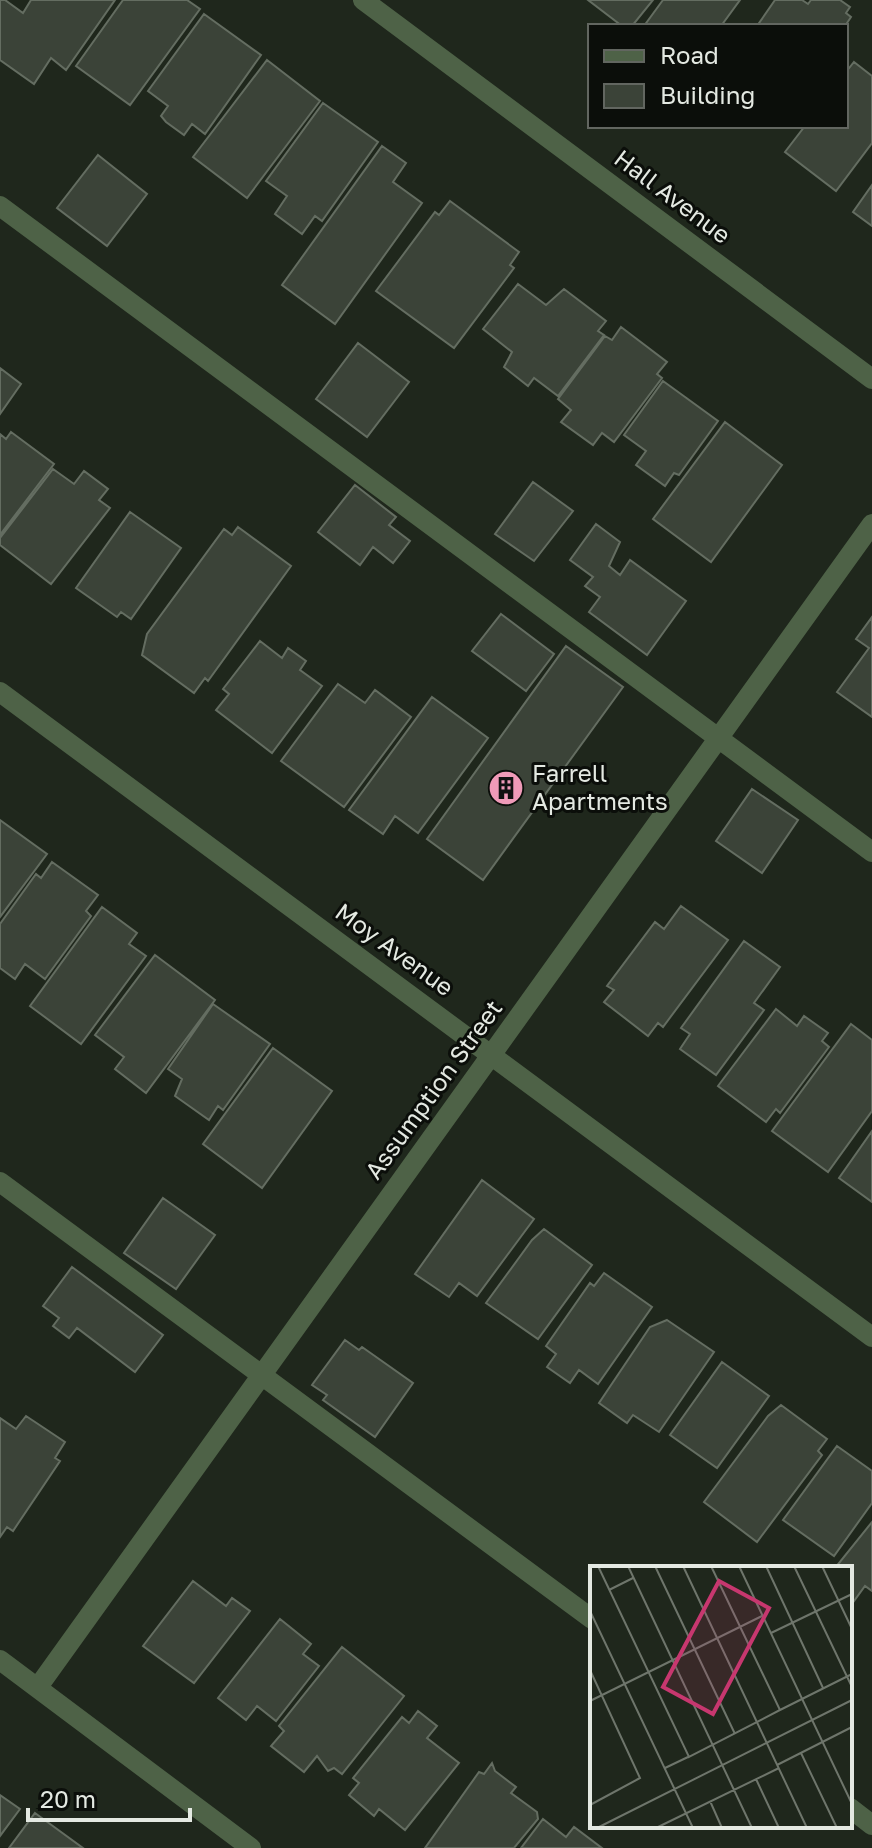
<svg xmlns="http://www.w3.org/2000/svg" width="872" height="1848" font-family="'Golos Text',sans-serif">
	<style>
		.building { fill: #3b4338; stroke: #646d61; stroke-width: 2 }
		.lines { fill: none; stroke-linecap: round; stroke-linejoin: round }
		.minor { stroke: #4e6247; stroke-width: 20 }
		.labels { text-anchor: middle; stroke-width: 6; stroke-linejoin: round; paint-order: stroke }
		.street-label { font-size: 24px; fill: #e4e9e2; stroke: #0b0e0a }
		.poi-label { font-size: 24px; fill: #e4e9e2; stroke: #0b0e0a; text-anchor: start }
		.inset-road { fill: none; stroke: #6e756b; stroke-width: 2 }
		.view { fill: #c7376f; fill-opacity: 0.15; stroke: #c7376f; stroke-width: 4 }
		.inset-edge { fill: none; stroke: #e4e9e2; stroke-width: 4 }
	</style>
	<rect width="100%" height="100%" fill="#1f271c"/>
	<path class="building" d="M0 0H5L23 13 31 0H115L66 70 51 58 34 84 0 60Z
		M123 0H187L200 9 130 105 76 66Z
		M588 0H653L632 26H622Z
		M663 0H740L721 26H644Z
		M775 0H802L808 4 811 0H840L850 7 846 13 851 17 845 26H757Z
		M204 14 261 55 205 134 192 124 184 135 166 122 161 116 168 106 148 91Z
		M267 60 320 101 247 198 193 157Z
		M854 62 872 76V143L836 191 785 152 805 126H846V72Z
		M323 103 378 142 322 221 315 216 302 234 275 214 287 196 266 181Z
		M382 146 406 163 393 182 422 203 335 324 282 285Z
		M98 155 147 194 107 246 57 208Z
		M872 185V226L853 212Z
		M450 201 519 252 510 265 514 268 454 348 376 291 435 212 439 215Z
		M518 284 546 305 564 289 606 321 598 331 604 335 558 396 534 378 528 386 504 367 512 352 483 329Z
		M621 327 667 362 657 374 662 378 614 442 602 433 593 445 561 422 571 410 558 399 605 336 612 340Z
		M358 343 409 382 367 437 316 399Z
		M0 368 21 384 0 414Z
		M663 381 718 421 679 475 674 473 665 486 636 465 646 451 624 435Z
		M725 422 782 465 711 562 653 519Z
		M11 432 54 464 0 535V434L6 439Z
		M53 469 74 484 84 471 108 489 99 500 110 508 51 584 0 545V538Z
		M533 482 573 511 534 561 495 534Z
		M355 485 396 517 389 525 410 541 393 563 373 547 360 565 318 532Z
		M130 512 181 548 131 619 121 612 117 617 76 588Z
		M596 524 620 542 609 566 620 575 630 560 686 601 647 655 589 612 600 597 585 586 593 577 570 560Z
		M238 527 291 566 208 681 205 678 194 693 142 655 147 634 224 529 232 535Z
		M501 614 554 654 526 691 472 651Z
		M872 617V717L837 692 869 648 856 639Z
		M260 641 282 658 288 648 306 661 300 670 322 686 272 753 216 710 229 694 223 689Z
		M566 646 623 687 483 880 427 839Z
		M338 684 365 703 375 690 411 717 344 807 281 761Z
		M432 697 488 738 418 833 395 816 383 834 349 810Z
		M752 789 798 820 762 873 716 841Z
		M0 820 47 854 0 917Z
		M52 862 98 895 86 911 91 916 45 979 25 964 15 979 0 968V924L36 874 41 878Z
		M681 906 728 940 663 1027 658 1023 648 1036 604 1002 614 990 607 986 655 922 664 929Z
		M102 907 137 933 129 944 146 956 81 1044 30 1006Z
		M744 941 780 967 754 1003 764 1010 716 1075 680 1049 690 1034 681 1028Z
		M155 955 215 1000 146 1093 115 1069 124 1057 95 1035Z
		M213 1004 270 1044 223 1110 218 1106 209 1120 175 1096 182 1079 168 1069Z
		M776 1009 797 1026 804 1016 828 1033 822 1041 829 1047 780 1113 776 1109 766 1122 718 1086Z
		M851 1024 872 1040V1111L828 1172 772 1131Z
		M273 1048 332 1091 262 1188 203 1144Z
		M872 1131V1202L839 1178Z
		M482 1180 534 1219 477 1296 459 1283 449 1297 415 1274Z
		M163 1198 215 1235 176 1289 124 1253Z
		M544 1229 592 1265 538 1339 486 1303 532 1240Z
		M72 1267 163 1335 135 1372 77 1328 69 1338 53 1326 59 1318 43 1306Z
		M604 1273 652 1307 598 1384 579 1370 570 1383 547 1367 556 1354 546 1346 590 1283 594 1286Z
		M667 1320 714 1352 659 1432 633 1415 627 1423 599 1403 650 1327Z
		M345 1340 359 1350 362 1347 413 1383 375 1437 323 1400 327 1395 312 1385Z
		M722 1362 769 1396 717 1468 670 1435Z
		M781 1405 827 1439 818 1451 822 1455 757 1542 704 1502 768 1416Z
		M26 1416 65 1442 55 1458 60 1461 13 1531 7 1527 0 1537V1418L16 1429Z
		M837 1446 872 1471V1503L834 1556 783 1520Z
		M872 1522V1591L865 1586 854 1601 850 1598V1568H835Z
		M193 1581 226 1606 232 1598 250 1611 194 1683 143 1646Z
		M280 1619 311 1644 303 1654 319 1666 276 1721 257 1706 246 1720 218 1698Z
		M342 1647 404 1696 342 1774 334 1768 328 1771 317 1756 304 1772 271 1746 284 1731 279 1726Z
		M418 1711 437 1726 427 1738 459 1763 405 1830 379 1809 374 1816 349 1795 359 1783 353 1778 402 1717 409 1723Z
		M492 1763 495 1771 516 1787 511 1793 537 1812 538 1819 514 1848H425L479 1772 484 1774Z
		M0 1795 20 1809 0 1836Z
		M35 1813 83 1848H9Z
		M543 1819 566 1837 574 1827 602 1848H521Z"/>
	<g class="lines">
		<path class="minor" d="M363 0 872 379
			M0 206 872 852
			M0 692 872 1337
			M0 1182 592 1619
			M0 1660 251 1848
			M38 1687 872 524
			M850 1808 872 1825"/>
	</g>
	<defs>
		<symbol id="building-disc" viewBox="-11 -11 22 22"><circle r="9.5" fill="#ef9ab8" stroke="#0b0e0a"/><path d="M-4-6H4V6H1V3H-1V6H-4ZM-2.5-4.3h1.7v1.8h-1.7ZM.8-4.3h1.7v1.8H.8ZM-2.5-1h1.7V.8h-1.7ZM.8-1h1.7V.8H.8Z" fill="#111"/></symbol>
	</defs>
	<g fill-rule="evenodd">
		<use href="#building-disc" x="486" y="768" width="40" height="40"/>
	</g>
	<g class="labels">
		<g class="street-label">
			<text transform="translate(672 197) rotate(37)" y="8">Hall Avenue</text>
			<text transform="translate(394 950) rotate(36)" y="8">Moy Avenue</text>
			<text transform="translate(434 1090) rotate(-54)" y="8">Assumption Street</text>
		</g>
		<g class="poi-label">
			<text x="532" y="782">Farrell<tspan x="532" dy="28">Apartments</tspan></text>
		</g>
	</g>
	<g transform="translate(590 1566)">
		<rect width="262" height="262" fill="#1f271c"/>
		<path class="inset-road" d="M8 0 99 191 190 144 121 0M38 0 162 262M65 0 145 168M93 0 217 262M149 0 262 238M176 0 233 122M204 0 262 121M232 0 262 63M19 24 43 12M0 45 103 262M181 67 262 28M0 104 50 212 0 239M0 135 172 50M190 144 262 108M211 187 247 262M187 199 262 161M75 202 98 191M166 213 189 262M120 235 132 262M7 262 262 134M66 262 189 202"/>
		<path class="view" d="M129 15 179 42 123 148 73 121Z"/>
		<rect width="262" height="262" class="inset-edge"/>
	</g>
	<rect x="588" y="24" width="260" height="104" fill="#0b0e0a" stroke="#626660" stroke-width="2"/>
	<rect x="604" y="50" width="40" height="12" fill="#4e6247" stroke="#626660" stroke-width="2"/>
	<text x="660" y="64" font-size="24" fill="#e4e9e2">Road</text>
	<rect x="604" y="84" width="40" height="24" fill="#3b4338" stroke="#626660" stroke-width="2"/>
	<text x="660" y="104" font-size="24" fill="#e4e9e2">Building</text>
	<path d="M28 1808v12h162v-12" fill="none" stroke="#e4e9e2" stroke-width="4"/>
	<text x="40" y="1808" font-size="24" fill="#e4e9e2" stroke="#0b0e0a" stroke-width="6" paint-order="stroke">20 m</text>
</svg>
